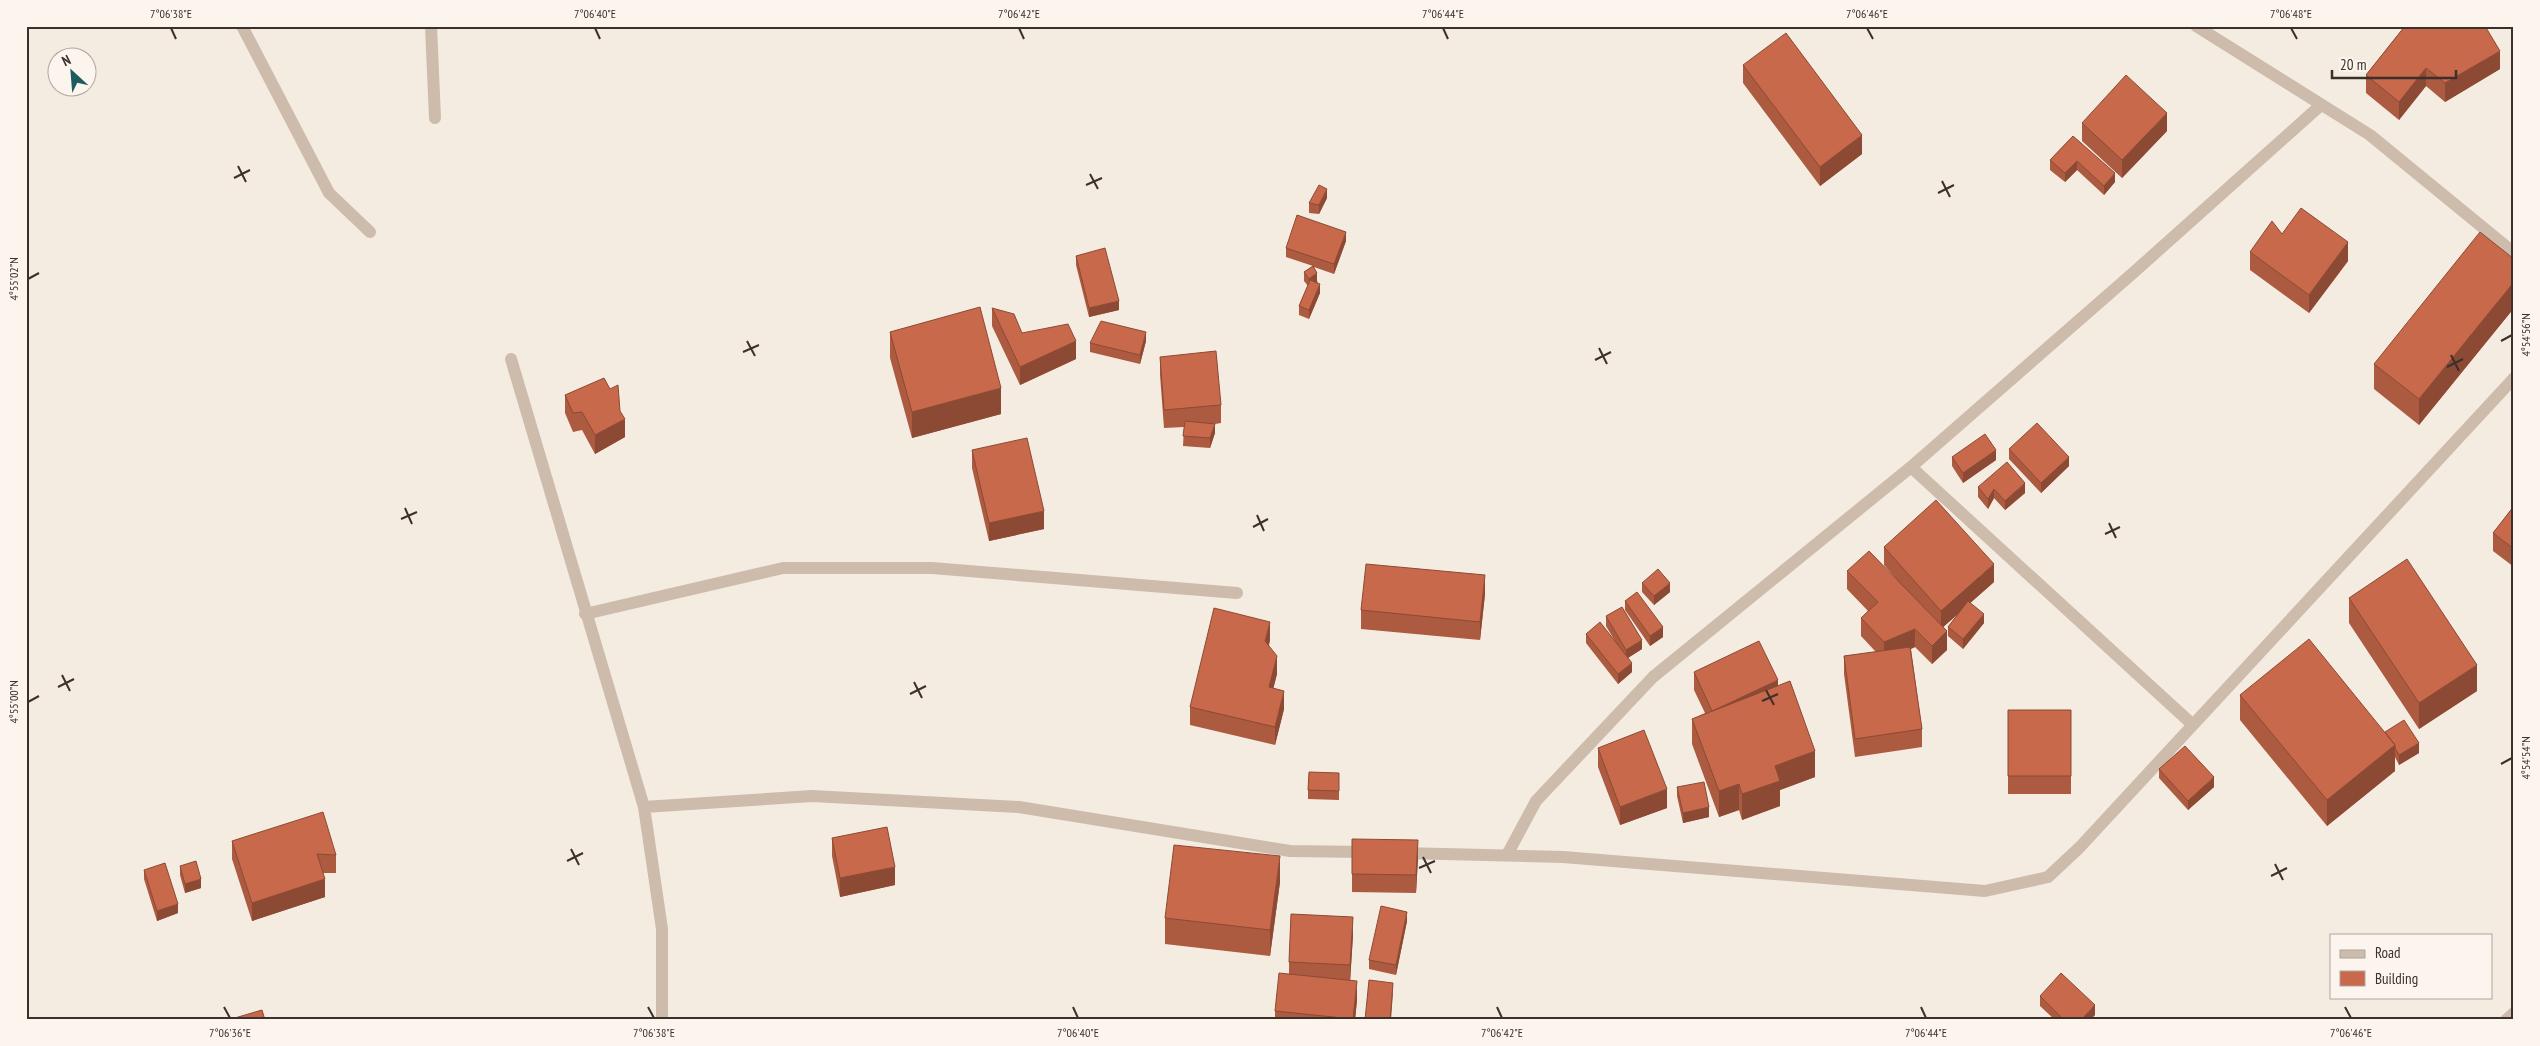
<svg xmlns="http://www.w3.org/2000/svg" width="2540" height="1046" font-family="'PT Sans Narrow',sans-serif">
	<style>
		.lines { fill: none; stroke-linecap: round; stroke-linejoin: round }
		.minor { stroke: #cdbbac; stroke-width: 12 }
		.wall { fill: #ac5a40 }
		.shaded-wall { fill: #8c4a34 }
		.building { fill: #c8694b; stroke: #8c4a34 }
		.ticks { fill: none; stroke: #3b302b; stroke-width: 2 }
		.neatline { fill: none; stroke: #3b302b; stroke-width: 2 }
		.ticks-label { font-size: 12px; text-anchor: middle; fill: #3b302b }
	</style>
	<rect width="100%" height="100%" fill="#f4ebe1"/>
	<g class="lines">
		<path class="minor" d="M242 26 329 193 370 232
			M431 26 435 118
			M2196 26 2370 135 2514 253
			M511 359 644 807 662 929V1020
			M585 614 783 568H932L1237 593
			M2193 725 1911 467 2133 273 2321 105
			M644 807 812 796 1019 807 1290 851 1367 852
			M1402 853 1563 857 1985 891 2048 877 2080 847 2514 378
			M1507 855 1536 801 1653 677 1911 467
			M2506 1020 2514 1013"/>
	</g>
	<path class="wall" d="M2405 26 2500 69 2445 102 2426 86 2399 120 2366 93V75Z
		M1743 65 1862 154 1820 186 1743 83Z
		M2082 123 2167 131 2122 178 2082 141Z
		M2073 136 2115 182 2104 195 2077 170 2065 182 2050 170V160Z
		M1327 198 1319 214 1309 213V203Z
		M1346 241 1334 274 1314 267 1320 293 1309 319 1299 315V306L1308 286 1304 281V272L1313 266 1286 257V248Z
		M2250 252 2348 261 2309 313 2250 270Z
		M1076 256 1119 310 1089 317 1076 265Z
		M2514 259V308L2419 425 2374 389V364Z
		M992 308 1022 333 1076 359 1020 385 992 326Z
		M890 332 1001 414 912 438 890 358Z
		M1146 341 1140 364 1090 352V343Z
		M1160 357 1221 405V423L1215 424V433L1210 448 1183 446 1184 427 1164 428 1160 375Z
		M565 395 620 411 625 437 595 454 582 430 573 432 565 413Z
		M2009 449 2069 466 2041 493 2009 459Z
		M972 450 1044 529 989 541 972 468Z
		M1952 457 1996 460 1963 483 1952 466Z
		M1978 487 2025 493 2005 510 1994 498 1988 509 1978 497Z
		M2514 506V567L2493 551V533Z
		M1884 547 1994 582 1970 603 1984 623 1963 649 1948 636V627L1958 614 1943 627 1947 650 1932 664 1915 647 1911 649 1922 729V747L1855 757 1844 674V656L1876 652 1861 636V618L1868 611 1847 589V571L1897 580 1884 565Z
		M1642 583 1670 592 1654 605 1642 592Z
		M1485 594 1480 640 1361 629V610Z
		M2349 598 2477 691 2419 729 2349 623Z
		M1625 601 1663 637 1650 646 1625 610Z
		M1606 616 1642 649 1628 658 1632 672 1618 684 1586 643V634L1616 643 1606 626Z
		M1270 640 1269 645 1277 674 1273 688 1284 709 1275 745 1190 725V707Z
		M1694 672 1778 686 1815 777 1780 790V806L1742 820 1739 810 1719 817 1692 744V719L1705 713 1694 690Z
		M2240 695 2385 733 2419 753 2399 765 2395 757V771L2327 826 2240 720Z
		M2008 710H2071V794H2008Z
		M1598 748 1667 808 1620 825 1598 767Z
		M2159 769 2214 787 2188 810 2159 778Z
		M1339 773V800L1308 799V790Z
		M1677 787 1709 817 1683 823 1677 796Z
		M832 838 895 885 840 897 832 856Z
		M1352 839 1418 858 1416 893 1352 892Z
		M232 841 336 855V873H323L325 897 252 921 232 859Z
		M180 866 201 888 185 893 180 875Z
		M144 870 178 913 157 921 144 879Z
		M1280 882 1270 956 1165 944V918Z
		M1407 921 1396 975 1369 969V960Z
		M1353 935 1350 981 1357 1000 1355 1020H1236L1275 1019V1011L1289 974V962Z
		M2040 996 2095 1015 2090 1020H2055L2040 1006Z"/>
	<path class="shaded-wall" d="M2500 51V69L2445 102V83Z
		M2426 68V86L2399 120V102Z
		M2167 113V131L2122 178V160Z
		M1862 135V154L1820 186V167Z
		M2077 161V170L2065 182V173Z
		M2115 173V182L2104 195V186Z
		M1327 189V198L1319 214V205Z
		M1346 232V241L1334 274V264Z
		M2348 242V261L2309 313V295Z
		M1317 273V282L1309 288V279Z
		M2514 282V308L2419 425V399Z
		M1320 284V293L1309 319V310Z
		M1119 301V310L1089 317V308Z
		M1146 332V341L1140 364V355Z
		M1076 341V359L1020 385V367Z
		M1001 388V414L912 438V412Z
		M625 419V437L595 454V435Z
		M1215 424V433L1210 448V438Z
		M1996 450V460L1963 483V473Z
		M2069 457V466L2041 493V483Z
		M2025 483V493L2005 510V501Z
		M1994 489V498L1988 509V499Z
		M1044 511V529L989 541V523Z
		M1994 564V582L1941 629V611Z
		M1485 575V594L1480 640V622Z
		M1670 583V592L1654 605V596Z
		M1984 614V623L1963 649V639Z
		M1270 622V640L1265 659V641Z
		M1663 627V637L1650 646V636Z
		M1915 629V647L1884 660V642Z
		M1947 631V650L1932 664V646Z
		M1642 640V649L1626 659V650Z
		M1277 656V674L1269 706V687Z
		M1632 663V672L1618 684V674Z
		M2477 665V691L2419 729V703Z
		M1778 680V699L1713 711Z
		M1284 691V709L1275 745V727Z
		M2419 743V753L2399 765V755Z
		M2395 745V771L2327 826V800Z
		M1815 751V777L1780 790V806L1742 820V794L1775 766Z
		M2214 777V787L2188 810V801Z
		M1739 784V810L1719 817V791Z
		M1667 789V808L1620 825V807Z
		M1709 807V817L1683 823V813Z
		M1418 840V858L1416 893V875Z
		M1280 856V882L1270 956V930Z
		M895 867V885L840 897V878Z
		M201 879V888L185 893V884Z
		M325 879V897L252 921V903Z
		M178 904V913L157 921V911Z
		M1407 912V921L1396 975V965Z
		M1353 917V935L1350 983V965Z
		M1357 981V1000L1355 1020H1353Z
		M1393 983V992L1391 1020H1390Z
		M2095 1005V1015L2090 1020H2081Z"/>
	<path class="building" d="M2405 26H2485L2500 51 2445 83 2426 68 2399 102 2366 75Z
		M1786 33 1862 135 1820 167 1743 65Z
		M2126 75 2167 113 2122 160 2082 123Z
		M2073 136 2115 173 2104 186 2077 161 2065 173 2050 160Z
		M1319 185 1327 189 1319 205 1309 203Z
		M2301 208 2348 242 2309 295 2250 252 2272 221 2282 234Z
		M1297 215 1346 232 1334 264 1286 248Z
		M2480 232 2514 259V282L2419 399 2374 364Z
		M1105 248 1119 301 1089 308 1076 256Z
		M1313 266 1317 273 1309 279 1304 272Z
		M1310 280 1320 284 1309 310 1299 306Z
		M980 307 1001 388 912 412 890 332Z
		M992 308 1014 314 1022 333 1068 324 1076 341 1020 367Z
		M1101 321 1146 332 1140 355 1090 343Z
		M1216 351 1221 405 1164 410 1160 357Z
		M604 378 610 389 618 385 620 411 625 419 595 435 582 412 573 413 565 395Z
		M1185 421 1215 424 1210 438 1183 436Z
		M2037 423 2069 457 2041 483 2009 449Z
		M1985 434 1996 450 1963 473 1952 457Z
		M1027 438 1044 511 989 523 972 450Z
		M2007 462 2025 483 2005 501 1994 489 1988 499 1978 487Z
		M1936 500 1994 564 1941 611 1884 547Z
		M2514 506V549L2493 533Z
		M1869 551 1947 631 1932 646 1915 629 1884 642 1861 618 1878 602 1847 571Z
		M2407 559 2477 665 2419 703 2349 598Z
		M1366 564 1485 575 1480 622 1361 610Z
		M1658 569 1670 583 1654 596 1642 583Z
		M1637 592 1663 627 1650 636 1625 601Z
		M1968 601 1984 614 1963 639 1948 627Z
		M1622 607 1642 640 1626 650 1606 616Z
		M1214 608 1270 622 1265 641 1277 656 1269 687 1284 691 1275 727 1190 707Z
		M1600 622 1632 663 1618 674 1586 634Z
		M2309 639 2395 745 2327 800 2240 695Z
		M1759 641 1778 680 1721 707 1712 711 1694 672Z
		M1910 647 1922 729 1855 739 1844 656Z
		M1790 681 1815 751 1775 766 1780 781 1742 794 1739 784 1719 791 1692 719Z
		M2008 710H2071V776H2008Z
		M2404 720 2419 743 2399 755 2395 748V745L2385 732Z
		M1644 730 1667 789 1620 807 1598 748Z
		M2185 746 2214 777 2188 801 2159 769Z
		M1309 772 1339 773V791L1308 790Z
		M1704 782 1709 807 1683 813 1677 787Z
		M323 812 336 855 317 854 325 879 252 903 232 841Z
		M887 827 895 867 840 878 832 838Z
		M1352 839 1418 840 1416 875 1352 874Z
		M1174 845 1280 856 1270 930 1165 918Z
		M196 861 201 879 185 884 180 866Z
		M165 863 178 904 157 911 144 870Z
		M1381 906 1407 912 1396 965 1369 960Z
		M1291 914 1353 917 1350 965 1289 962Z
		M1279 973 1357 981 1353 1019 1275 1011Z
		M2061 973 2095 1005 2081 1020H2064L2040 996Z
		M1369 980 1393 983 1390 1020H1365Z
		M262 1010 265 1020H228Z
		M1236 1018 1315 1020H1236Z"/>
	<path class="ticks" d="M171 28 176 39M595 28 600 39M1019 28 1024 39M1443 28 1448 39M1867 28 1873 39M2291 28 2297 39M238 166 246 182M1090 174 1098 189M234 178 250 170M1942 181 1950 197M1086 185 1102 178M1938 193 1954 185M28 279 39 273M747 341 755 356M2501 341 2512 335M1599 348 1607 364M743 352 759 345M2451 355 2459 371M1595 360 1611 352M2447 367 2463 359M405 508 412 524M1257 515 1264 531M401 519 417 512M2109 523 2116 538M1253 527 1268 519M2105 534 2120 527M62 675 70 691M914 682 922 698M58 687 74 679M1766 690 1774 705M910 694 926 686M1762 701 1778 694M28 702 39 696M2501 764 2512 758M571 849 579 865M1423 857 1431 873M567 861 583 853M2275 864 2283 880M1419 868 1435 861M2271 876 2287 868M224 1007 230 1018M648 1007 654 1018M1073 1007 1078 1018M1497 1007 1502 1018M1921 1007 1926 1018M2345 1007 2351 1018"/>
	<rect width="2540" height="1046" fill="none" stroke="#fbf5ee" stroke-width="55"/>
	<rect x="2330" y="934" width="162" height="65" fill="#fbf5ee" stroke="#aea6a0"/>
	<rect x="2340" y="950" width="25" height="8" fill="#cdbbac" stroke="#aea6a0"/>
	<text x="2375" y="958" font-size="15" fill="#3b302b">Road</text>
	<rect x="2340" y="971" width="25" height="15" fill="#c8694b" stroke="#aea6a0"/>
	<text x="2375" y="984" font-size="15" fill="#3b302b">Building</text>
	<g transform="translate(72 72) rotate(334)"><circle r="24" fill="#fbf5ee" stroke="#aea6a0"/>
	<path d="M0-4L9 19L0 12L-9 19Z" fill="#1f5a5e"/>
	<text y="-8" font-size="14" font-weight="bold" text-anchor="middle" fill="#3b302b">N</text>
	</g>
	<path d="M2332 70v8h124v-8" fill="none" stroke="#3b302b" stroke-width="2.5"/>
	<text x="2340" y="70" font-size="15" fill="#3b302b" stroke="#fbf5ee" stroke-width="4" paint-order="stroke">20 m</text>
	<rect x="28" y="28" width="2484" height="990" class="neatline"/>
	<g class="ticks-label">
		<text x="171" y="18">7°06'38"E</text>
		<text x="595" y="18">7°06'40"E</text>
		<text x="1019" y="18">7°06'42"E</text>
		<text x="1443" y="18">7°06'44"E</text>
		<text x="1867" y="18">7°06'46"E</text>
		<text x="2291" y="18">7°06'48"E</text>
		<text transform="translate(14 279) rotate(-90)" y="4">4°55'02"N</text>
		<text transform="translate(2526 335) rotate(-90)" y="4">4°54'56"N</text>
		<text transform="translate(14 702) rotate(-90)" y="4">4°55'00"N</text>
		<text transform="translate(2526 758) rotate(-90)" y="4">4°54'54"N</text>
		<text x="230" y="1037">7°06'36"E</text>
		<text x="654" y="1037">7°06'38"E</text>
		<text x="1078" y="1037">7°06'40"E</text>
		<text x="1502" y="1037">7°06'42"E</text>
		<text x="1926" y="1037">7°06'44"E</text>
		<text x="2351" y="1037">7°06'46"E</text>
	</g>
</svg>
